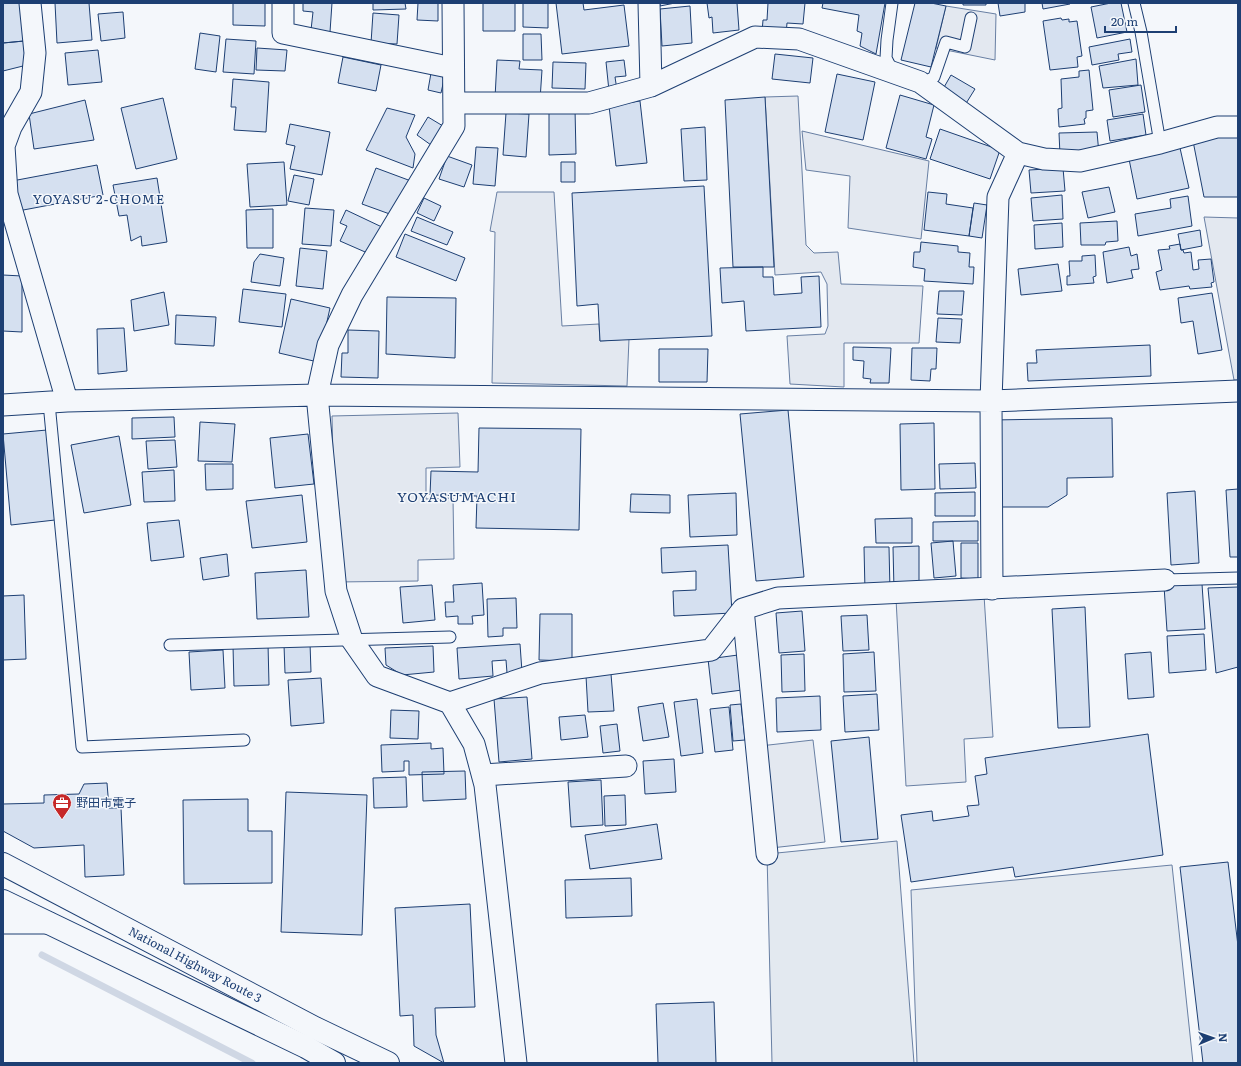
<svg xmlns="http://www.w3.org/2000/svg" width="1241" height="1066" font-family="Literata,'Noto Sans JP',serif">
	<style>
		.green { fill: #e3e9f0; stroke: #687fa3 }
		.parking { fill: #e3e8f0; stroke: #687fa3 }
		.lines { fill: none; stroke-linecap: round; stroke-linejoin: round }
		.stream { stroke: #cfd7e4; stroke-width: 7 }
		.building { fill: #d5e0f0; stroke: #1d3f73 }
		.service-casing { stroke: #1d3f73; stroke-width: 13 }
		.minor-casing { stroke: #1d3f73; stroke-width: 23 }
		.trunk-casing { stroke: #1d3f73; stroke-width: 24 }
		.service { stroke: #f4f7fb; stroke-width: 11 }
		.minor { stroke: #f4f7fb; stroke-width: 21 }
		.trunk { stroke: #f4f7fb; stroke-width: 22 }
		.labels { text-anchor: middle; stroke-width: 3; stroke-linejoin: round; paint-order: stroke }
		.poi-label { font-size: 12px; fill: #1d3f73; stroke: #f4f7fb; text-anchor: start }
		.street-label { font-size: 12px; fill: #1d3f73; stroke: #f4f7fb }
		.neighbourhood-label { font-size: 13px; letter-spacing: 1px; fill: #1d3f73; stroke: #f4f7fb }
		.quarter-label { font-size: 14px; letter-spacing: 1px; fill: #1d3f73; stroke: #f4f7fb }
	</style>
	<rect width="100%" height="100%" fill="#f4f7fb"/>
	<path class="green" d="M897 841 914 1063H772L767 854Z
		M1172 865 1193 1063H917L911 890Z"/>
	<path class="parking" d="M946 6 996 14 995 60 936 48Z
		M798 96 806 245 814 253 838 252 841 284 923 286 919 343H844V387L790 384 787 336 825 334 828 326 827 284 821 272 775 275 765 97Z
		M802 131 929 161 921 239 848 228 850 176 806 170Z
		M497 192H554L562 326 599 324 600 341 629 339 627 386 492 383 495 232 490 231Z
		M1204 217 1238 218V380H1234Z
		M458 413 460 467 426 468V499L453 498 454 559 418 560V581L336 582 332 416Z
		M984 595 993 737 964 739 966 782 906 786 896 599Z
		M813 740 825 842 771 848 760 746Z"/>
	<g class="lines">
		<path class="stream" d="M42 955 252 1063"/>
	</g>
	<path class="building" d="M3 3H21L24 41 3 43Z
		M55 3H89L92 40 57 43Z
		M233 3H265V26L233 25Z
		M303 3H332L330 32 311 30 313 12 303 11Z
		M373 3H405L406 9 373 10Z
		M418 3H438V21L417 20Z
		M483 3H515V31H483Z
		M523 3H548V28L523 27Z
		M556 3H583L584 10 624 5 629 46 562 54Z
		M660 3H675L660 6Z
		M707 3H737L739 30 713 33 712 17 709 18Z
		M768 3H805L803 24 787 23 786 34 762 32 763 20H767Z
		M823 3H885L876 54 860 46 862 33 857 31 859 15 822 8Z
		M915 3H931L946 6 931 67 901 60Z
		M963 3H986V5H963Z
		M998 3H1025V12L1000 16Z
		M1042 3H1070V4L1043 9Z
		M1111 3H1121L1127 32 1097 38 1091 7Z
		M690 6 692 43 662 46 660 9Z
		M123 12 125 38 101 41 98 14Z
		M373 13 399 15 397 44 371 43Z
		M1061 18 1062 20 1069 19V22L1077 21 1082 56 1077 57 1078 67 1050 70 1043 21Z
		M200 33 220 36 216 72 195 69Z
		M523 34H541L542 60H523Z
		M226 39 256 41 254 74 223 72Z
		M1130 39 1132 52 1118 54 1119 60 1092 65 1089 47Z
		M24 41 27 65 3 71V43Z
		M257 48 287 50 285 71 256 70Z
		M98 50 102 82 68 85 65 53Z
		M775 54 813 58 810 83 772 79Z
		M343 57 381 65 376 91 338 83Z
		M1136 59 1138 85 1103 88 1099 66Z
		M497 60 520 61 519 69 542 70 540 100 495 98Z
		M624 60 626 76 615 77 617 90 609 91 606 62Z
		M553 62 586 63 585 89 552 88Z
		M1089 70 1093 110 1086 111V118L1084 119 1085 124 1059 127 1058 109 1062 108 1061 79 1079 77V71Z
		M431 73 445 75 441 93 428 90Z
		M837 74 875 82 863 140 825 132Z
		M951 75 975 89 965 105 943 89Z
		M233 79 269 82 266 132 234 130 236 107H231Z
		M1141 85 1145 112 1113 117 1109 90Z
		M900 95 934 105 926 137 932 139 926 159 886 148Z
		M765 97 774 267H733L725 100Z
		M163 98 177 159 136 169 121 108Z
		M85 100 94 140 34 149 29 114Z
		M640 101 647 163 616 166 609 106Z
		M387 108 415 115 406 137 415 154 413 168 366 150Z
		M575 109 576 154 549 155V110Z
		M506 113 529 114 526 157 503 155Z
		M1143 114 1146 135 1110 141 1107 120Z
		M428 117 443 126 431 145 417 135Z
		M290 124 330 132 322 175 290 169 295 146 286 144Z
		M705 127 707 180 684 181 681 129Z
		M1238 128V197H1204L1193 141Z
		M940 129 1000 150 990 179 930 159Z
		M1097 132 1099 154 1060 155 1059 133Z
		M476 147 498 148 495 186 473 184Z
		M1180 148 1189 188 1137 199 1129 159Z
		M447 156 472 165 464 187 439 179Z
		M284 162 287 205 250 207 247 164Z
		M561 162H575V182H561Z
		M97 165 103 195 18 211 12 181Z
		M376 168 411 181 398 217 362 204Z
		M1063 168 1065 191 1031 193 1029 170Z
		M294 175 314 179 309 205 288 201Z
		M157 178 167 242 142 246 141 236 131 241 127 215 119 216 113 185Z
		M704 186 712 336 600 341 598 304 577 306 572 193Z
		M1109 187 1115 212 1088 218 1082 192Z
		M928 192 947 194 946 204 973 208 969 236 924 230Z
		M1062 195 1063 219 1033 221 1031 198Z
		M1188 196 1192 226 1138 236 1135 214 1171 208 1170 199Z
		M424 198 441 206 434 221 417 213Z
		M974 203 987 205 982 238 969 236Z
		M305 208 334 210 331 246 302 244Z
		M273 209V248H247L246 210Z
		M346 210 384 228 372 255 340 241 347 226 340 223Z
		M417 217 453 232 447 245 411 231Z
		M1117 221 1118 241 1106 242 1105 245H1081L1080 223Z
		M1062 223 1063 247 1035 249 1034 225Z
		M1200 230 1202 246 1181 250 1178 234Z
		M405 234 465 258 456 281 396 257Z
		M921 242 958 246V252L970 253 969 267H974L973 284 924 281 925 269 913 267 914 252H920Z
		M1180 244 1181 250H1183L1184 253 1191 252 1193 270 1199 269 1198 260 1211 259 1214 282 1211 283 1212 287 1190 289 1189 286 1160 290 1156 272 1162 270 1158 250 1170 249 1169 246Z
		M1129 247 1131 256 1137 254 1139 269 1131 270 1133 278 1107 283 1103 252Z
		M300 248 327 251 323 289 296 286Z
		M260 254 284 258 280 286 251 282 254 262Z
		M1095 255 1096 276 1093 277 1094 283 1067 285V276H1070L1069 261H1082V256Z
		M1058 264 1062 291 1021 295 1018 269Z
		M763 267V277H773L774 295 802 293 801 277 819 276 821 327 746 331 744 301 722 303 720 268Z
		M3 275 22 276V332L3 331Z
		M243 289 286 294 282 327 239 322Z
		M939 291H964L962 315 937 314Z
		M164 292 169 325 134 331 131 300Z
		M1212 293 1222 350 1198 354 1193 321 1181 323 1178 298Z
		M387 297 456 298 455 358 386 354Z
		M291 299 330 308 318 362 279 353Z
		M176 315 216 317 214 346 175 344Z
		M938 318 962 319 960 343 936 342Z
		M124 328 127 371 98 374 97 329Z
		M348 330 379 331 378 378 341 377 342 353H348Z
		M1150 345 1151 376 1028 381 1027 363H1037L1036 350Z
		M853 347 891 348 889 383H870L871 379 863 378 864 361 853 360Z
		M912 348H937L936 369H931L930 381 911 380Z
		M659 349H708L707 382H659Z
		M788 410 804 577 756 581 740 414Z
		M174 417 175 437 132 439V418Z
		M1112 418 1113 477 1067 478V495L1048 507H994L992 420Z
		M200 422 235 424 232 462 198 461Z
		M934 423 935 489 901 490 900 424Z
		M479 428 581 429 579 530 476 528 477 496 430 495 431 471 478 472Z
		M47 430 55 520 11 525 3 434Z
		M308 434 314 484 275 488 270 438Z
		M119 436 131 505 84 513 71 445Z
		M175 440 177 467 148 469 146 441Z
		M975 463 976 488 940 489 939 464Z
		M205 464H233V489L206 490Z
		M174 470 175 501 144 502 142 472Z
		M1238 489V557H1230L1226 490Z
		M1195 491 1199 563 1171 565 1167 493Z
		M975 492V516H935V493Z
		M736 493 737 535 690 537 688 495Z
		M631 494 670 495V513L630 512Z
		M302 495 307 542 252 548 246 501Z
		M912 518V543H876L875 519Z
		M179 520 184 557 151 561 147 523Z
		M978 521V541H933V522Z
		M953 541 956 576 934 578 931 543Z
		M961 543H978V579L961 578Z
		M728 545 732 613 674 616 673 591 696 590V571L662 573 661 548Z
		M919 546V589L894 590 893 547Z
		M864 547H889L890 591H865Z
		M227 554 229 576 203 580 200 558Z
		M306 570 309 617 257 619 255 573Z
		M482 583 484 615 472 616 473 624H458V616L446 617 445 602H454L453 585Z
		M1202 584 1205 629 1167 631 1164 586Z
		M432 585 435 620 403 623 400 587Z
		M1238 587V667L1216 673 1208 588Z
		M24 595 26 659 3 660V596Z
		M516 598 517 628H503V636L488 637 487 599Z
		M1085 607 1090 727 1058 728 1052 609Z
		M802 611 805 651 779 653 776 613Z
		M540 614H572V661L539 660Z
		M867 615 869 650 843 651 841 616Z
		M1204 634 1206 670 1169 673 1167 636Z
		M310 643 311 672 285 673 284 645Z
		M268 644 269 685 234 686 233 646Z
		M520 644 522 672 507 673 506 660 492 661 493 676 459 679 457 648Z
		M433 646 434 672 402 675 386 665 385 648Z
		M223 650 225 688 191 690 189 652Z
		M874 652 876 691 844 692 843 654Z
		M1151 652 1154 697 1128 699 1125 654Z
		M804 654 805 691 782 692 781 655Z
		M738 655 742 690 712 694 708 659Z
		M611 674 614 711 588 712 586 676Z
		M321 678 324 723 291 726 288 680Z
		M877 694 879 730 845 732 843 696Z
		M820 696 821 730 777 732 776 698Z
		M527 697 532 759 499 762 494 699Z
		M697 699 703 753 681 756 674 702Z
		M663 703 669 737 643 741 638 707Z
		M741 704 745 740 733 741 730 705Z
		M729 707 733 750 715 752 710 709Z
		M391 710 419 711 418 739 390 738Z
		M585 715 588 737 561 740 559 717Z
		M617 724 620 751 603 753 600 726Z
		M1148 734 1163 855 1015 877 1013 867 911 882 901 815 932 811 933 821 969 816 967 806 979 805 975 776 987 774 985 758Z
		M869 737 878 839 841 842 831 741Z
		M431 743V749L443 748 444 774 409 775V761H404V771L382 772 381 745Z
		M674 759 676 792 645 794 643 761Z
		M465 771 466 799 423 801 422 772Z
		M406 777 407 807 374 808 373 778Z
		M601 780 603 825 571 827 568 782Z
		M107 783 109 808H121L124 875 85 877 84 845 34 848 3 831V804L44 803V795L79 794 84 784Z
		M286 792 367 795 362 935 281 932Z
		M625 795 626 825 605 826 604 796Z
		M248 799V831H272V883L184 884 183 800Z
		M657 824 662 859 590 869 585 835Z
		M1228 862 1238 946V1063H1203L1180 867Z
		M631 878 632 916 566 918 565 880Z
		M470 904 475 1007 435 1008 436 1035 444 1063 414 1046 413 1015 400 1016 395 908Z
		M714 1002 716 1063H658L656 1004Z"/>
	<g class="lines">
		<defs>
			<path id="service" d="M892 3 887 40 886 58 893 72
				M1134 3 1141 32 1160 143
				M923 84 934 77 946 42 965 47 971 18
				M49 403 82 747 244 740
				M1165 580 1238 578
				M170 645 450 637"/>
			<path id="minor" d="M30 3 35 53 31 92 11 127 4 146 7 194 67 401
				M283 3V33L453 68
				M453 3 454 126 352 295 328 345 317 395 336 591 352 640 377 676 450 703 540 673 711 650 743 609 778 598 1165 580
				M649 3 651 86
				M454 103H589L651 86 755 37 799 39 920 82 1018 153 1044 159 1080 161 1160 143 1217 127H1238
				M3 405 67 401 317 395 991 401 1238 391
				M992 589 991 401 998 197 1018 153
				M743 609 767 854
				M450 703 474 744 485 785 516 1063
				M483 775 626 766
				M3 923H49"/>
			<g id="trunk">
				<path id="s1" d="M3 864 315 1028 388 1063"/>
				<path d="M3 901 306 1047 334 1063"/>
			</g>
		</defs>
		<use href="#service" class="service-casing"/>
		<use href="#minor" class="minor-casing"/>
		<use href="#trunk" class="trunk-casing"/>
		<use href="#service" class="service"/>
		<use href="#minor" class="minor"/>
		<use href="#trunk" class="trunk"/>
	</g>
	<defs>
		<symbol id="office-pin" viewBox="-11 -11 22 30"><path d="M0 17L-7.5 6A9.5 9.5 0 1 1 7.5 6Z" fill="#c62828" stroke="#f4f7fb"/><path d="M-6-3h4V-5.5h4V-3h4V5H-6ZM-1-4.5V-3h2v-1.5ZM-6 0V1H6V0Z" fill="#fff"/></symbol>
	</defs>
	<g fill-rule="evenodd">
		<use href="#office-pin" x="51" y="792" width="22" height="30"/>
	</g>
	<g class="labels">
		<g class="poi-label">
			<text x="76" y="807">野田市電子</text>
		</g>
		<g class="street-label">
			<text dy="4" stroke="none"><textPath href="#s1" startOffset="217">National Highway Route 3</textPath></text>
		</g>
		<g class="neighbourhood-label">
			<text x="99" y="204">YOYASU 2-CHOME</text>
		</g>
		<g class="quarter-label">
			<text x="457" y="502">YOYASUMACHI</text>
		</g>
	</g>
	<rect width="1241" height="1066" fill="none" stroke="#1d3f73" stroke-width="8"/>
	<g transform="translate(1213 1038) rotate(88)" stroke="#f4f7fb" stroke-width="3" paint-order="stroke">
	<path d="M0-3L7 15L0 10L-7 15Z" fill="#1d3f73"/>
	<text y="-6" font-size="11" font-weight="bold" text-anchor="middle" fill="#1d3f73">N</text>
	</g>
	<path d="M1105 26v6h71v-6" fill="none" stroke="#1d3f73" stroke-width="2"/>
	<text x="1111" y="26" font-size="12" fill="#1d3f73" stroke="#f4f7fb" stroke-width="3" paint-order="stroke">20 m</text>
</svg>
